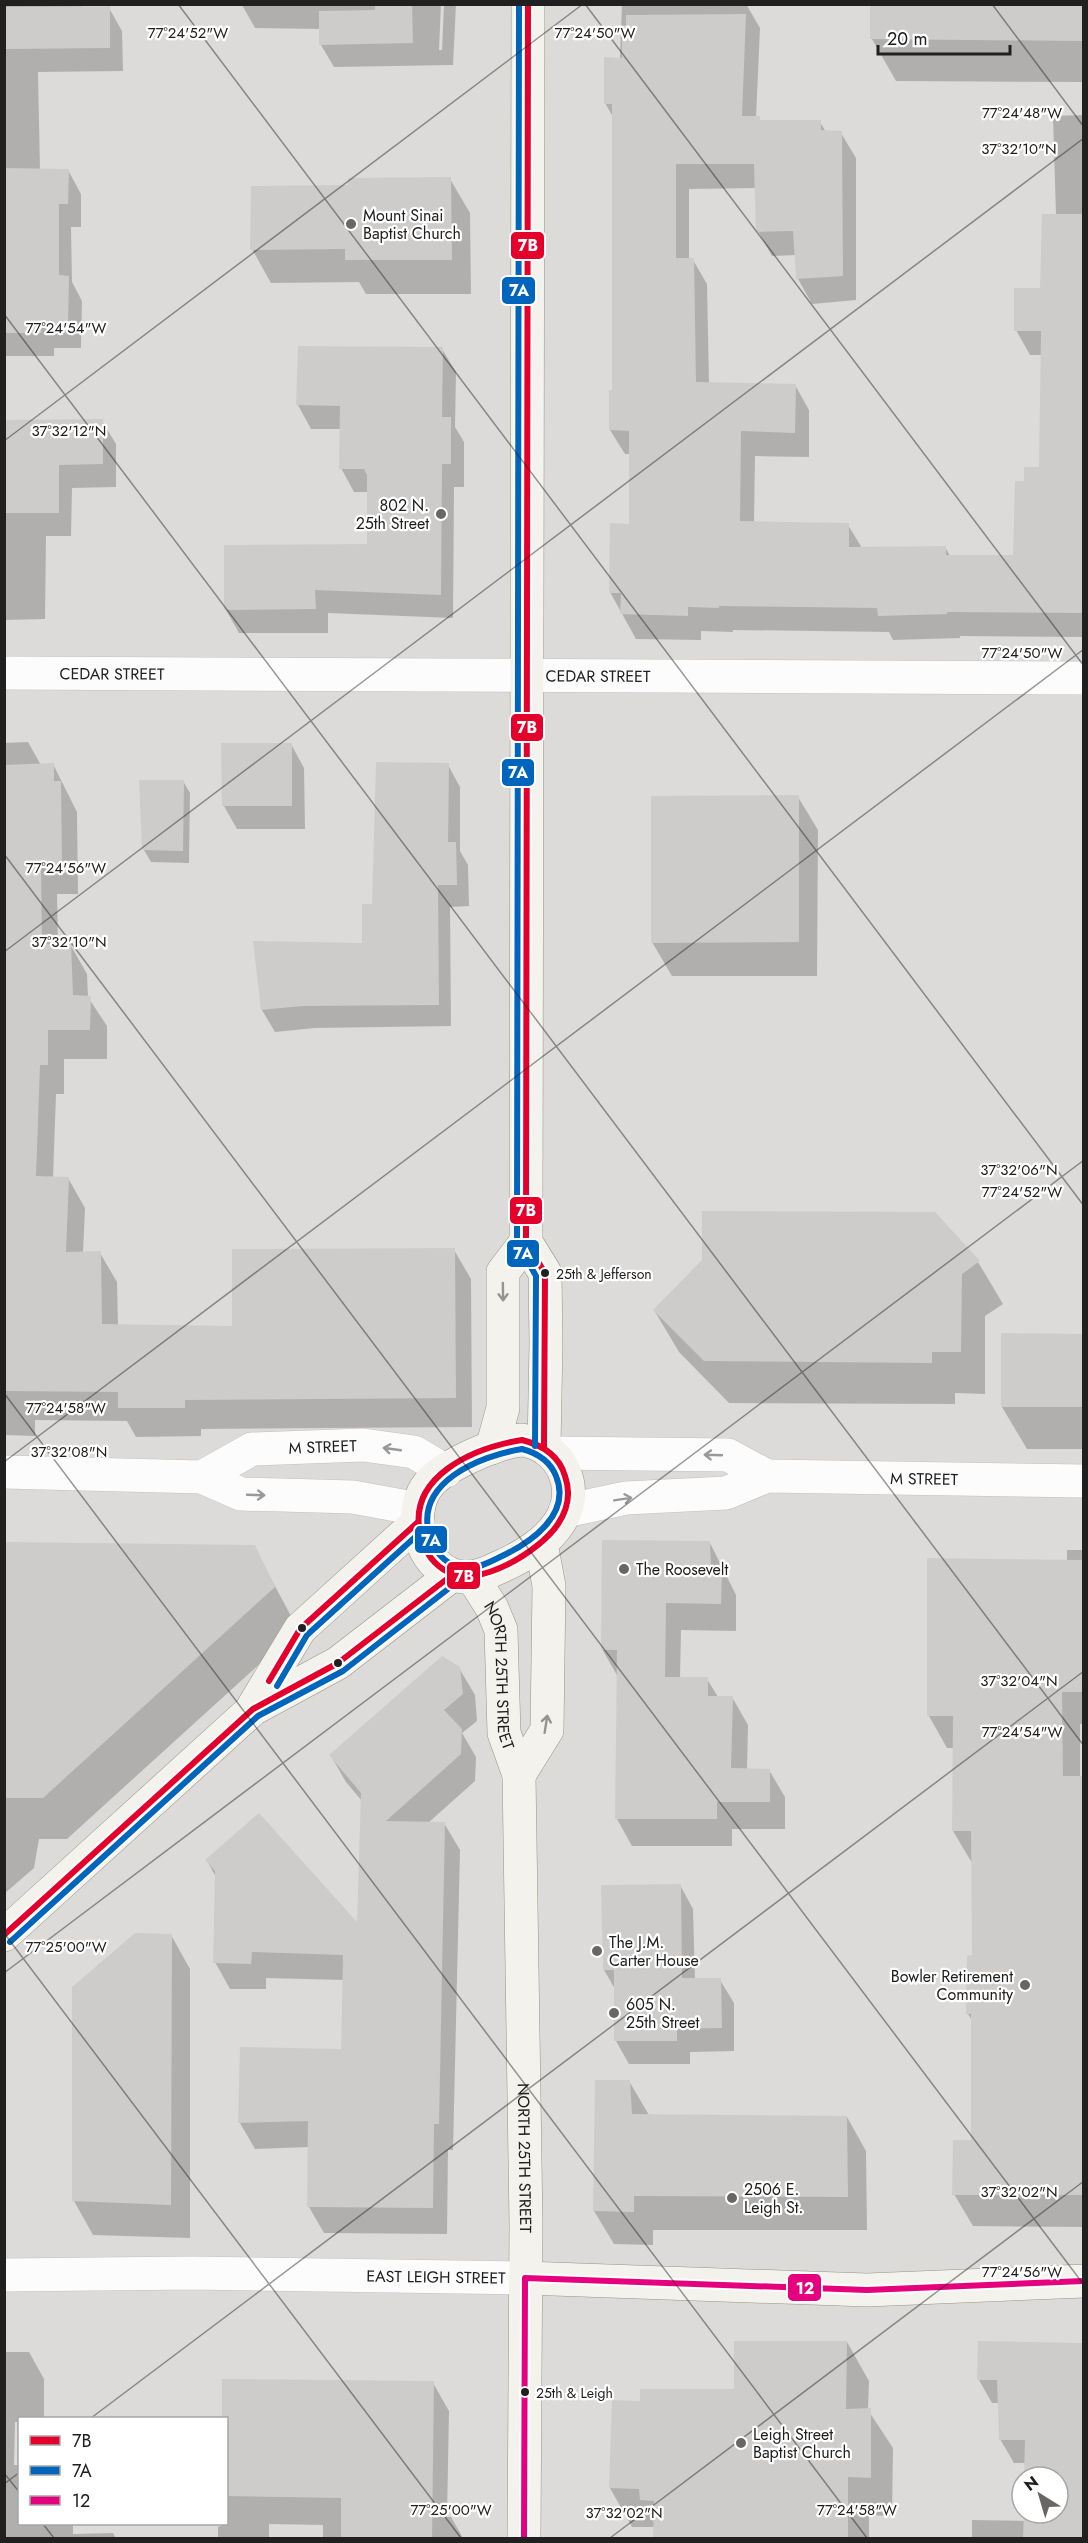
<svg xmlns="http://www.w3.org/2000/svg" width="1088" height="2543" font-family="Jost,sans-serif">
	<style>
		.residential { fill: #dddbda; fill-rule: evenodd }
		.shadow { fill: #0003 }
		.building { fill: #ceccca }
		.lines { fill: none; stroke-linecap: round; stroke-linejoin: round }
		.street-casing { stroke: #c1c0bf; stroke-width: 34 }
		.secondary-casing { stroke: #969483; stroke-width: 34 }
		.street { stroke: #fcfcfc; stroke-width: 33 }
		.secondary { stroke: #f3f2ec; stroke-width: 33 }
		.bus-1-casing { stroke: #fff; stroke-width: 10 }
		.bus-2-casing { stroke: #fff; stroke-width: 10 }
		.bus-3-casing { stroke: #fff; stroke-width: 10 }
		.bus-1 { stroke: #e4002b; stroke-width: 6 }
		.bus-2 { stroke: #0065bd; stroke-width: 6 }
		.bus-3 { stroke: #e5007d; stroke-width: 6 }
		.oneway { stroke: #949490 }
		.oneway2 { stroke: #999 }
		.ticks { fill: none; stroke: #202020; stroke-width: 1.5; stroke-opacity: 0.45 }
		.poi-dot { fill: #686766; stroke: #fff; stroke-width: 2 }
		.bus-dot { fill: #202020; stroke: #fff; stroke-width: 2 }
		.labels { text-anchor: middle; stroke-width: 4.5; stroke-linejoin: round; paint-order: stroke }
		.bus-label { font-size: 14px; fill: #202020; stroke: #fff; text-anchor: start }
		.poi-label { font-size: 16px; fill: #202020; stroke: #fff; text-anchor: start }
		.street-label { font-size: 16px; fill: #202020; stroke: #fff }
		.ticks-label { font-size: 15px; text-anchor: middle; fill: #202020; stroke: #fff; stroke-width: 4.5; stroke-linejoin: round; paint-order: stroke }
		.line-badge { stroke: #fff; stroke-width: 2 }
		.badge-label { font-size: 16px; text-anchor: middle; font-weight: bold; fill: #fff }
	</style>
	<rect width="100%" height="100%" fill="#edebe9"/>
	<path class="residential" d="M5 5H1083V2538H5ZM20 2418H226V2524H20ZM1022 2477H1058V2513H1022Z"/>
	<path class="shadow" d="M4 4H82V8H109L122 31 123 71 38 72 40 170H68L81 194V227H71L72 282 82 301 81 348H54V356H4Z
		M441 4 439 50H442L444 4H456L453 65 334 67 321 45V29L255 28 242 5Z
		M622 4H746L760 28 756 118 762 121 820 122 826 132 841 133 856 158V300L812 304 798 279 796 255 772 256 758 231 756 188 689 189V260H693L707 284 709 383 795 385 809 410V457L755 456 754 523 848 525 862 548 945 547 950 556 1014 557 1026 482 1040 469 1042 355H1030L1016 330 1042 290 1056 215 1053 116 1084 115V637L960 636V638L893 640 889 632 733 630V632L701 631V640L636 639 610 592 631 526V454H625L610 430 614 391 613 117 605 103 620 59Z
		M872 4H1084V82L896 81 872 39Z
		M450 179 470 213 471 294H366L359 282 271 283 252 249 350 187Z
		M299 347 442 349 456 372 455 427 464 442V487H454L453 618 328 613V633H239L226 610 225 547 368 545V492H354L341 468V429H311L298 405Z
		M4 421H102L116 444V487L72 488 71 536H46L45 619 4 620Z
		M28 742 41 765 53 764 77 812 78 894H57L58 945 70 944 87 974 88 997 107 1026V1059H64V1094H56L53 1178H68L85 1208 83 1253H100L117 1282 118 1326 234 1328 454 1250 471 1279 472 1427 201 1429V1436L136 1437 127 1421 35 1420V1436L4 1435V743Z
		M291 744 304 768 305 829H237L224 806Z
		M448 765 460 787V851L468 865 469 906 450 907 451 1026 315 1028 275 1032 262 1010 255 942 364 945 373 905Z
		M183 781 190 793 189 863 151 862 144 850Z
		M798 797 818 830 817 976H672L652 942Z
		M978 1262 1003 1304 985 1316V1394L955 1393V1404L729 1403 679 1352 654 1310Z
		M1003 1335H1084V1449H1027L1002 1407Z
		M710 1543 736 1595V1631L681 1630 680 1678 707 1679 718 1697H732L748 1725 747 1770H769L785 1797V1829H732V1846H632L617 1819 618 1677 602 1649Z
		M4 1544 254 1547 298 1629 67 1839H39L34 1868 4 1894Z
		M1067 1550H1084V1724H1080V1777H1084V2227L973 2226 954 2194 973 2141V2022L968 2014 974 1957 972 1863 953 1831 954 1748H947L929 1716 1067 1562Z
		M459 1668 475 1695 477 1721 462 1733 476 1757 475 1781 428 1823H444L460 1850 453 2150H448L447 2234 324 2233 309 2207V2147L255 2149 240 2123 342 2050 344 1980 266 1978V1989H230L215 1962 216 1877 207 1861 359 1926 362 1801 346 1782 331 1756Z
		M680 1885 693 1909 695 1980H720L734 2003V2051L690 2052V2064H629L616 2041 615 1989 604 1970Z
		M171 1935 190 1969V2238L93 2235 74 2201Z
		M629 2081 649 2115 847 2117 866 2151 867 2230H653V2245L614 2244 594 2211Z
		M847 2342 869 2381 868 2410 893 2448 892 2516 869 2515V2538H655V2527H632L610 2488 613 2401 641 2402 735 2390Z
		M979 2342 1084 2345V2538H972V2520L1025 2521V2513H1058V2477H1026V2463H1014L1000 2439 999 2403H992L979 2380Z
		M4 2352H29L44 2379V2418H20V2422H15L14 2465H20V2524H73V2534L113 2533 116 2538H4Z
		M224 2380 433 2383 449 2411 447 2517H451L463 2538H323V2525L269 2524V2538H218V2527L226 2524Z"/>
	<path class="building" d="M412 4 413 43 319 45V11L375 10V5Z
		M870 4H1083V41L870 39Z
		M110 6V48L4 49V7Z
		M746 14 742 116H760V120H821V130L842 131 843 276 796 279 793 231 756 232 754 164H676V258H694L696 382 796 384 795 433 741 431 740 521 849 523V547L946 546V555H1013L1015 481H1024V467H1039L1041 331H1014V288H1040L1042 214H1083V613L947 612V614L878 616 877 608 719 606V608L688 607V616L620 614 621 593H609L610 523 629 524V431L609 430V390H612V104H604V57L622 58V26L626 25V15Z
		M4 168 69 169 68 204H59V275L69 276 68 324 42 325 41 333H4Z
		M451 177 452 260H345V249L250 250 251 186 348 185V178Z
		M298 346 443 347 442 417H451V464H442L441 595 315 590 316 609 224 610V545L367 544V475L364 469H339L340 406 296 405Z
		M103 419V464L59 465V513H4V420Z
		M221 743H292V806H222Z
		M376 762 449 763 448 842H456L457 885H438L439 1005 302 1006 261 1010 253 941 362 943V904H372Z
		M54 763V781H61L62 865H41L42 944 71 943 73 995 91 996 90 1030H48V1065H40L36 1176 69 1177 66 1252 101 1251 102 1324 232 1326V1249L455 1248 456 1398 185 1400V1408H118V1392L4 1391V765Z
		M139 780H184L183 851 142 850Z
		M799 795V942L651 943V796Z
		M702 1211 935 1212 980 1261 962 1274 961 1352H932V1363L704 1361 653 1310 702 1260Z
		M1001 1333 1083 1334V1407H1001Z
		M602 1540 710 1541 711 1567H722L721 1604 666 1603 665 1677H708V1696H733L731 1768 770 1769V1802H717V1819H615L617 1650H601Z
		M4 1542 255 1545 275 1587 43 1798H4Z
		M927 1558 1083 1560V1692H1062L1063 1776H1083V2195H952L953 2140H971V2014H966L967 1956 972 1955 971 1831H952L953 1716H927Z
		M442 1656 460 1667 463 1694 444 1710 462 1729 461 1754 386 1821 445 1822 439 2124H434L433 2208 307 2207 308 2121 238 2123 240 2047 341 2049 343 1955 252 1952 251 1964 213 1963 215 1871 205 1860 259 1813 357 1922 361 1793 329 1755Z
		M681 1884 682 1978H721L722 2028 677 2029V2041H614V1970H603L601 1885Z
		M135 1933 172 1934 171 2205 72 2201V1987Z
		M595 2080H630L632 2114 847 2116 848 2197 634 2196V2212L593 2211Z
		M734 2341H847L846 2409 871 2408V2478L848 2477V2538H653L654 2501 640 2500 639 2489 609 2488 612 2400 640 2401V2389H734Z
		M978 2341 1083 2343V2538H1023L1024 2513H1058V2477H1024L1025 2440H999L997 2380H977Z
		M222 2379 434 2381 432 2538H341V2498L226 2496V2418H222Z"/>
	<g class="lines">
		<defs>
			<g id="street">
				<path id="s1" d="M4 673 1084 678"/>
				<path d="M553 1453 728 1455 767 1476"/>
				<path d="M4 1472 202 1477 241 1494 353 1497 418 1509"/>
				<path id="s2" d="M202 1477 252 1449 363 1445 414 1452 446 1471"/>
				<path id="s3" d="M565 1511 626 1498 726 1493 767 1476 1084 1481"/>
				<path id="s4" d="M4 2275 192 2273 525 2278"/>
			</g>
			<g id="secondary">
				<path d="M528 4 526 1242 545 1273 546 1344 544 1446"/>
				<path d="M522 1440C561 1445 582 1489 559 1523 546 1543 524 1556 502 1566 489 1572 477 1578 463 1577 424 1574 406 1518 426 1488 440 1466 498 1442 522 1440Z"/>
				<path d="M492 1448 503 1408V1272L526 1242"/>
				<path id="s5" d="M473 1578 492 1608 501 1630 504 1733 519 1775 526 2224 524 2538"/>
				<path d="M253 1707 300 1629 418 1522"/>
				<path d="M519 1775 547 1730 549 1586 541 1543"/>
				<path d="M4 1935 253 1709 338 1663 452 1575"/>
				<path d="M525 2278 867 2290 1084 2281"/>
			</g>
		</defs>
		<use href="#street" class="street-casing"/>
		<use href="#secondary" class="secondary-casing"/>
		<use href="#street" class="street"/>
		<use href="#secondary" class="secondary"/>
		<defs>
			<path id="bus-1" d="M528 4 526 1242 545 1273 544 1446
				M522 1440C542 1445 559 1455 565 1476 571 1493 568 1509 558 1524 541 1550 479 1589 448 1572 434 1565 425 1552 421 1537 405 1477 473 1448 522 1440Z
				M269 1681 300 1629 418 1522
				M4 1935 253 1709 338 1663 452 1575"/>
			<path id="bus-2" d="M519 4 517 1242 536 1276 535 1446
				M522 1449C537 1453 550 1461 556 1476 572 1515 530 1543 500 1557 486 1564 473 1571 457 1566 444 1563 434 1550 430 1537 413 1483 479 1456 522 1449Z
				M277 1686 307 1635 424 1529
				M10 1942 258 1716 343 1671 457 1582"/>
			<path id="bus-3" d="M525 2278 867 2290 1084 2281
				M524 2538 525 2278"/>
		</defs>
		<use href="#bus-1" class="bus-1-casing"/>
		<use href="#bus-2" class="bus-2-casing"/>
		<use href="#bus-3" class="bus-3-casing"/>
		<use href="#bus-1" class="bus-1"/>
		<use href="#bus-2" class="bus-2"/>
		<use href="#bus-3" class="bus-3"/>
	</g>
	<defs><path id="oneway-shaft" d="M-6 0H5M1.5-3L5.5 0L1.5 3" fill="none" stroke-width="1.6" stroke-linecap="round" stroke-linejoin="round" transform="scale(1.5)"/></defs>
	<g class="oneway">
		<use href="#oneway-shaft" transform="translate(503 1292) rotate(89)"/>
		<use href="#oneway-shaft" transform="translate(546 1724) rotate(-81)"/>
	</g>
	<g class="oneway2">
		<use href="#oneway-shaft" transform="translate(392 1449) rotate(-172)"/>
		<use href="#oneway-shaft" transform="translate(713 1455) rotate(-178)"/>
		<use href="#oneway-shaft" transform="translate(256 1495) rotate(2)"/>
		<use href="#oneway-shaft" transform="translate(623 1499) rotate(-9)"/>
	</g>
	<path class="ticks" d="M178 4 1084 1206M585 4 1084 666M992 4 1084 127M4 314 1084 1746M4 441 583 4M4 854 1084 2285M4 952 1084 138M4 1393 867 2538M4 1462 1084 649M4 1933 461 2538M4 1973 1084 1160M91 2418 1084 1671M4 2473 20 2493M4 2484 20 2472M43 2524 54 2538M610 2538 1084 2181"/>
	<g class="poi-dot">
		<circle cx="351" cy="224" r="6"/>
		<circle cx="441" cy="514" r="6"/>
		<circle cx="624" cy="1569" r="6"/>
		<circle cx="597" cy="1951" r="6"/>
		<circle cx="1025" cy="1985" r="6"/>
		<circle cx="614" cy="2013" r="6"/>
		<circle cx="732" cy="2198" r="6"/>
		<circle cx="741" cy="2443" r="6"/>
	</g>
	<g class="bus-dot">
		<circle cx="545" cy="1273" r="5"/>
		<circle cx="302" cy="1628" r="5"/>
		<circle cx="338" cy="1663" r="5"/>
		<circle cx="525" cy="2392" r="5"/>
	</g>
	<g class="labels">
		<g class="bus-label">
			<text x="556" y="1279">25th &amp; Jefferson</text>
			<text x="536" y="2398">25th &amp; Leigh</text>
		</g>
		<g class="poi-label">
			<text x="363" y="221">Mount Sinai<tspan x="363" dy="18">Baptist Church</tspan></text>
			<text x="429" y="511" text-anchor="end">802 N.<tspan x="429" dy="18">25th Street</tspan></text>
			<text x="636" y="1575">The Roosevelt</text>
			<text x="609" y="1948">The J.M.<tspan x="609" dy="18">Carter House</tspan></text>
			<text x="1013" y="1982" text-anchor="end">Bowler Retirement<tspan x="1013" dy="18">Community</tspan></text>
			<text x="626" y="2010">605 N.<tspan x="626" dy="18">25th Street</tspan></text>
			<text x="744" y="2195">2506 E.<tspan x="744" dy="18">Leigh St.</tspan></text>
			<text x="753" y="2440">Leigh Street<tspan x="753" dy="18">Baptist Church</tspan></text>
		</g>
		<g class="street-label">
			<text dy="6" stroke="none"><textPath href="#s1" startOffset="108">CEDAR STREET</textPath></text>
			<text dy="6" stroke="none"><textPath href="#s1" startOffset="594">CEDAR STREET</textPath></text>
			<text dy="6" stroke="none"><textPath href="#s2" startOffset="128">M STREET</textPath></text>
			<text dy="6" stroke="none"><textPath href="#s3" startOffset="364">M STREET</textPath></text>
			<text dy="6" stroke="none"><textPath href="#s5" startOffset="104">NORTH 25TH STREET</textPath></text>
			<text dy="6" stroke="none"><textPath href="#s5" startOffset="590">NORTH 25TH STREET</textPath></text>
			<text dy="6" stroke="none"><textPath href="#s4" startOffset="432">EAST LEIGH STREET</textPath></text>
		</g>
	</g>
	<g class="ticks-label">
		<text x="188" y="38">77°24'52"W</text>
		<text x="595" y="38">77°24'50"W</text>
		<text x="1022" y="118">77°24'48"W</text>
		<text x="1019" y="154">37°32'10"N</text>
		<text x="66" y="333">77°24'54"W</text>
		<text x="69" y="436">37°32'12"N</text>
		<text x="1022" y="658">77°24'50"W</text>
		<text x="66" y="873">77°24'56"W</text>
		<text x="69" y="947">37°32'10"N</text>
		<text x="1019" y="1175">37°32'06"N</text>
		<text x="1022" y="1197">77°24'52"W</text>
		<text x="66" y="1413">77°24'58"W</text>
		<text x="69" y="1457">37°32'08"N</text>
		<text x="1019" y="1686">37°32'04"N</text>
		<text x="1022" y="1737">77°24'54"W</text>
		<text x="66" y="1952">77°25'00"W</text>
		<text x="1019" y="2197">37°32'02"N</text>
		<text x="1022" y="2277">77°24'56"W</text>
		<text x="451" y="2515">77°25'00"W</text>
		<text x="857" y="2515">77°24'58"W</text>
		<text x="624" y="2518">37°32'02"N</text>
	</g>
	<g class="line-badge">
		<rect x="510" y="231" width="35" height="29" rx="6" fill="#e4002b"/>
		<rect x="501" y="276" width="35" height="29" rx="6" fill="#0065bd"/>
		<rect x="510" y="713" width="34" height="29" rx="6" fill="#e4002b"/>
		<rect x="501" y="758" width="34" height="29" rx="6" fill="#0065bd"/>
		<rect x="509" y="1196" width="34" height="29" rx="6" fill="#e4002b"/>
		<rect x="506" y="1239" width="34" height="29" rx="6" fill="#0065bd"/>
		<rect x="414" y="1525" width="34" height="29" rx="6" fill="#0065bd"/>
		<rect x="446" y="1561" width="35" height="29" rx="6" fill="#e4002b"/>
		<rect x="787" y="2273" width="35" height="29" rx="6" fill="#e5007d"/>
	</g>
	<g class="badge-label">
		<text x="528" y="251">7B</text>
		<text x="519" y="296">7A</text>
		<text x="527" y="733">7B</text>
		<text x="518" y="778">7A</text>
		<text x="526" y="1216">7B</text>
		<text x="523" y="1259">7A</text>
		<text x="431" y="1546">7A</text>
		<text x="464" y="1582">7B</text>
		<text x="805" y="2294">12</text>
	</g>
	<rect width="1088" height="2543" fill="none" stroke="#202020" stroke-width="12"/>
	<rect x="18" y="2417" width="210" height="108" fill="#ffffff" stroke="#a6a6a6" stroke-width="1.5"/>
	<rect x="30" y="2436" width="30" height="9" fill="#e4002b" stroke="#a6a6a6" stroke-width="1.5"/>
	<text x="72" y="2447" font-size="18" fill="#202020">7B</text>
	<rect x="30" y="2466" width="30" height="9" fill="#0065bd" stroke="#a6a6a6" stroke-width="1.5"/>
	<text x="72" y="2477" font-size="18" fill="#202020">7A</text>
	<rect x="30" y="2496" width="30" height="9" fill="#e5007d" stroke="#a6a6a6" stroke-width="1.5"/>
	<text x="72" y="2507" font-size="18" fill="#202020">12</text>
	<g transform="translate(1040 2495) rotate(323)"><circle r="28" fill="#ffffff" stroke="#a6a6a6" stroke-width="1.5"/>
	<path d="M0-4.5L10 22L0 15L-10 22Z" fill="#686766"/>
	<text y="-9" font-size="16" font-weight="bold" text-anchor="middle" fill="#202020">N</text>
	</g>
	<path d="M878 45v9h132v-9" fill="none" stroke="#202020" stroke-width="3"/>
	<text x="887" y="45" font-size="18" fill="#202020" stroke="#ffffff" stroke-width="4.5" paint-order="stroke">20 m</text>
</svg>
